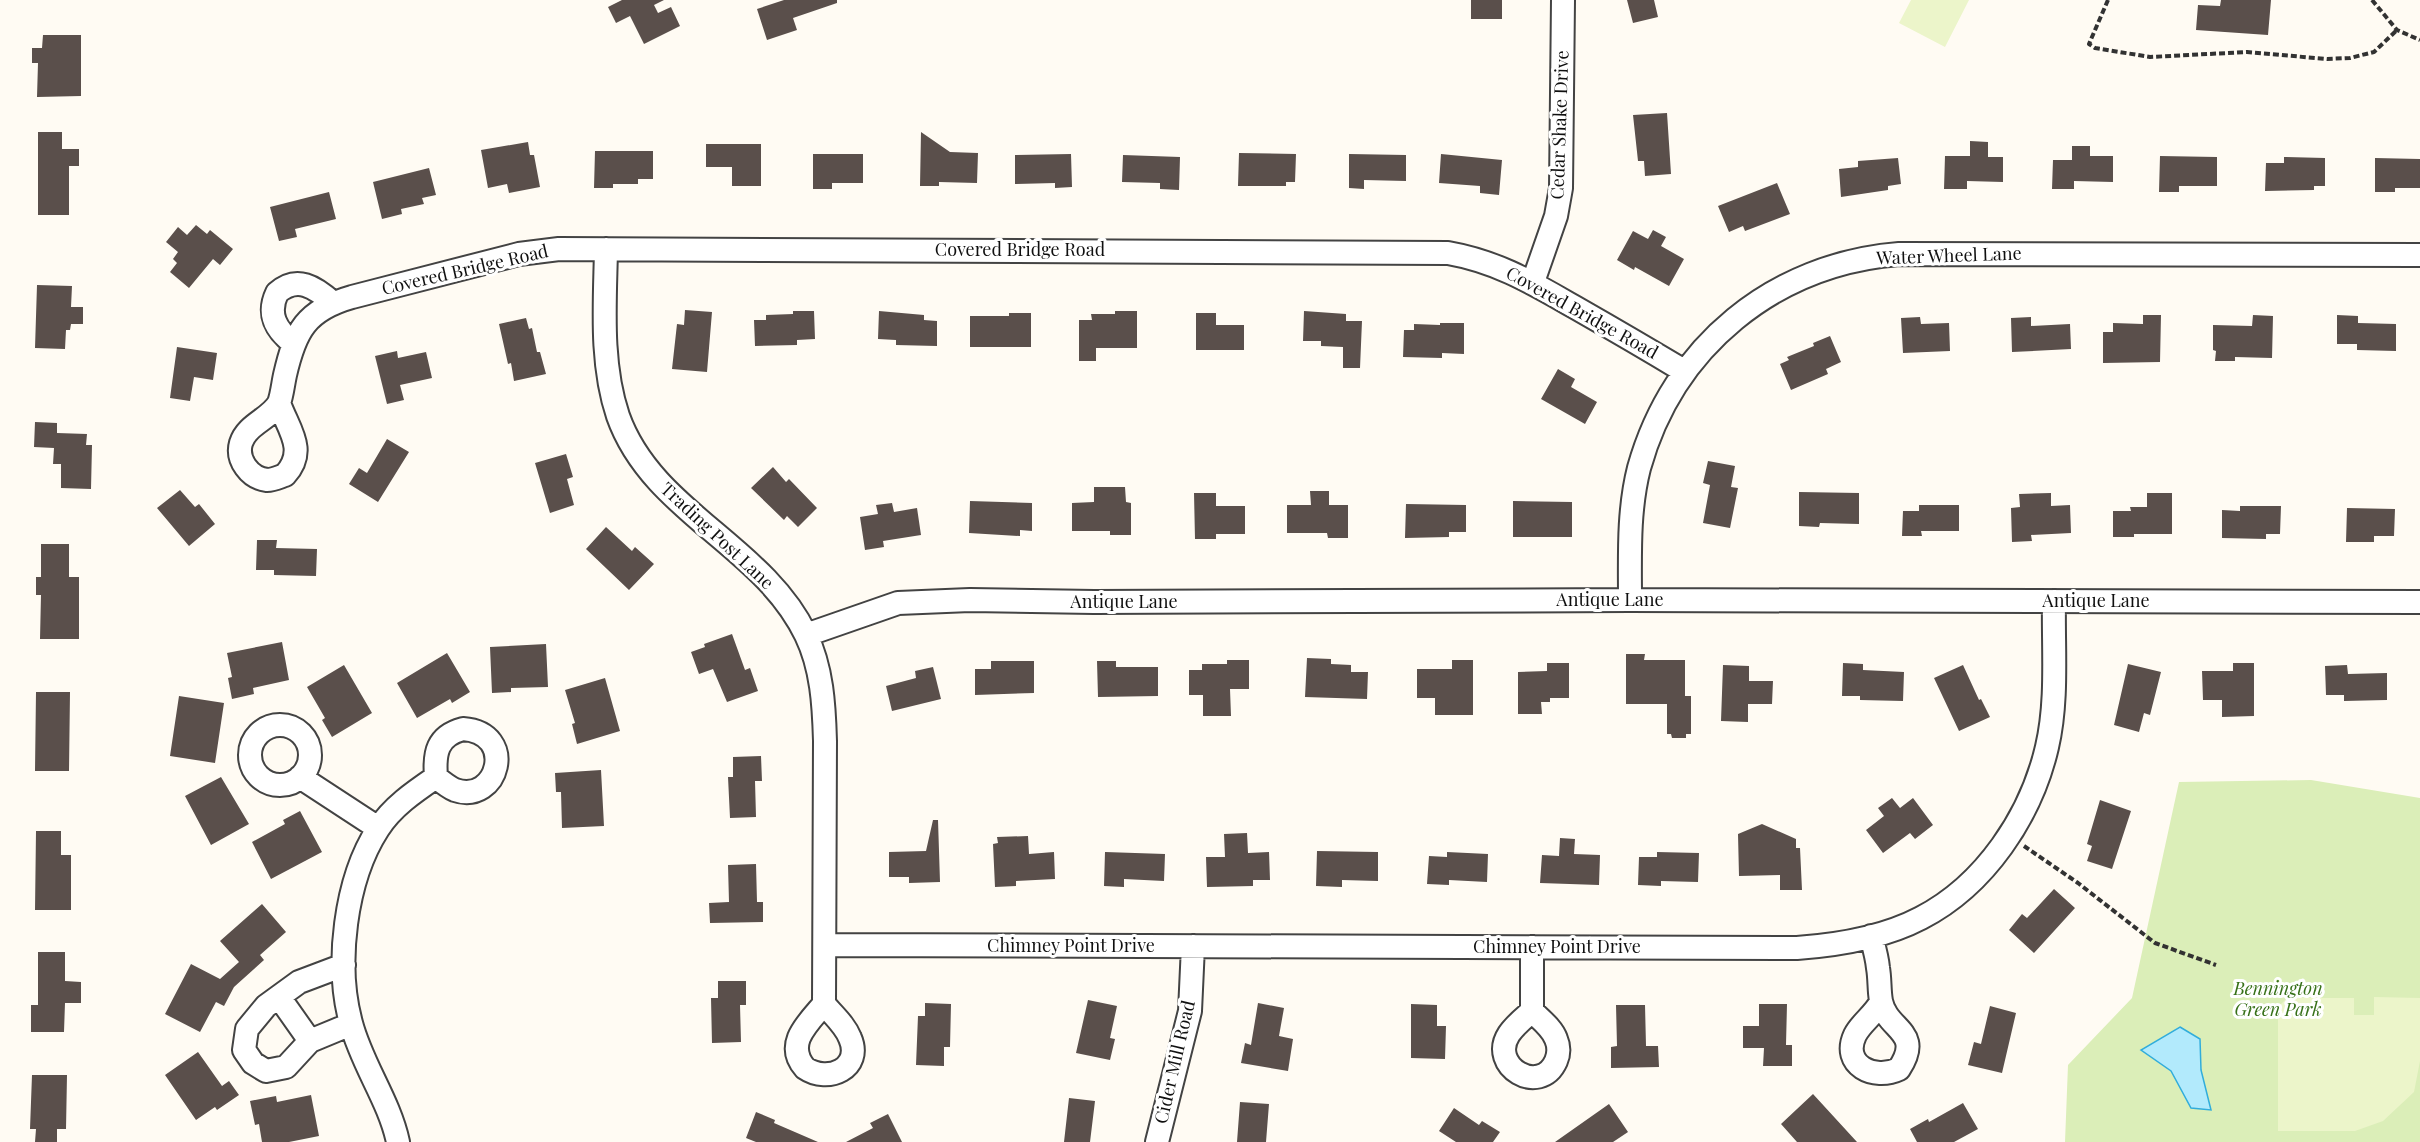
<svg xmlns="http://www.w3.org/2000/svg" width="2420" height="1142" font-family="'Playfair Display',serif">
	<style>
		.green { fill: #dbeeb8 }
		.pitch { fill: #ecf5ca }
		.water { fill: #b2eafc; stroke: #31addb; stroke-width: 1.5 }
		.building { fill: #5a4f4b }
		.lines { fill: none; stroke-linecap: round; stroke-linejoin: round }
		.minor-casing { stroke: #434343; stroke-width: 26 }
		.path { stroke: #323232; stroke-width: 4; stroke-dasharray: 6 3; stroke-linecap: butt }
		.minor { stroke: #fff; stroke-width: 22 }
		.labels { text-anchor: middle; stroke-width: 6; stroke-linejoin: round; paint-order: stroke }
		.street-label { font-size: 18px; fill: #101010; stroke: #fff }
		.park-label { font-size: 18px; font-style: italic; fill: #367018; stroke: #fff }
	</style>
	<rect width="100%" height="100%" fill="#fffbf3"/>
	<path class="green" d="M2311 780 2420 798V1142H2065L2068 1065 2132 998 2179 782Z"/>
	<path class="pitch" d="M1911 0H1969L1945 47 1899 23Z
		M2374 997 2420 998V1061L2414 1092 2383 1121 2355 1131H2278V1007L2287 998H2354V1015H2374Z"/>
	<path class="water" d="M2180 1027 2200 1039 2201 1070 2211 1110 2191 1108 2171 1071 2141 1050Z"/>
	<path class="building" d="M622 0H664L654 5 658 13 671 7 680 26 644 44 630 16 616 23 608 7Z
		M784 0H837V3L793 18 797 30 767 40 757 9Z
		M1471 0H1502V19H1471Z
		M1627 0H1654L1658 17 1633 23Z
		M2221 0H2271L2268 35 2196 30 2198 5 2220 6Z
		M43 35H81V96L37 97 38 63H32V48H42Z
		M1667 113 1671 174 1645 176 1644 161H1638L1633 115Z
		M38 132H62V149H79V166H69V215H38Z
		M921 132 950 152 978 153 977 183 939 182V186H920Z
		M1970 141 1988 142V157H2003V182L1967 181V189H1944L1945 156H1970Z
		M528 142 530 155H534L540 187 509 193 507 184 488 188 481 150Z
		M706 144H761V186H732V167H706Z
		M2072 146H2090V156H2113V182L2074 181V189H2052L2053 160H2072Z
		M595 151H653V179H638V184H613V188H594Z
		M1239 153 1296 154 1295 182H1286V186H1238Z
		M813 154H863V183H832V189H813Z
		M1071 154 1072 187 1055 188V183L1015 184V155Z
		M1349 154 1406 155V181L1364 180V189L1349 188Z
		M1441 154 1502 160 1499 195 1480 193V186L1439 183Z
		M1123 155 1180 157 1179 190 1160 189V183L1122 182Z
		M2160 156 2217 157V186H2179V192H2159Z
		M2284 157 2325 158V186H2314V190L2265 191 2266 163H2284Z
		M1898 158 1901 184 1888 186V190L1841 197 1839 169 1858 167V161Z
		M2375 158 2420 159V188H2395V192H2375Z
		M429 168 436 195 422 198 424 204 401 209 402 214 382 219 373 182Z
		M1777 183 1790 214 1745 231 1743 226 1729 232 1718 206Z
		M329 192 336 219 295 229 297 237 279 241 270 207Z
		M196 225 207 234 210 230 233 249 220 265 213 259 189 288 170 272 177 263 173 259 178 252 166 242 178 227 187 235Z
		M1653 230 1666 237 1661 246 1684 259 1669 286 1635 267 1634 270 1617 260 1633 231 1648 239Z
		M37 285 72 286 71 307H83V324H71L70 330H66L65 349 35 348Z
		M685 310 712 312 707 372 672 369 677 324 684 325Z
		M793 311H814L815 339 797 340V345L755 346 754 320H766V315L793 314Z
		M879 311 924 315V320L937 321V346L896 345V340L878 339Z
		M1115 311H1137V348H1096V361H1079V320H1092L1091 314H1115Z
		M1304 311 1346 314V321H1362L1360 368H1343V347L1321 346V341H1303Z
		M1009 313H1031V347H970V316H1009Z
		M1196 313H1216V325H1244V350H1196Z
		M2143 315H2161L2160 362 2103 363V332H2113V323L2143 324Z
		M2253 315 2273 316 2272 358 2235 357V361H2215L2216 351 2213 350V325L2252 326Z
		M2337 315 2358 316V323L2396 324V351L2357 350V344H2337Z
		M1920 317 1921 324 1949 323 1950 351 1903 353 1901 318Z
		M2031 317V326L2070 324 2071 349 2012 352 2011 318Z
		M526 318 529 329 532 328 537 352H540L546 374 514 381 511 363 508 364 499 324Z
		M1440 323H1464V354L1442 353V358L1403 357 1404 330H1414V324L1440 325Z
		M1830 336 1841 362 1826 369 1828 374 1791 390 1780 364 1789 360 1787 357 1814 346 1813 343Z
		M177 347 217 353 213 380 194 377 190 401 170 398Z
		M397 351 398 358 426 352 432 378 400 385 404 400 387 404 375 356Z
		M1558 369 1575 379 1571 387 1597 402 1585 424 1541 399Z
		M35 422 57 423V433L87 434 86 445H92L91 489 61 488V464H53L54 448 34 447Z
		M387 439 409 452 378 502 349 484 359 468 367 473Z
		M566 454 573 477 567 479 574 505 550 513 535 463Z
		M1708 461 1735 466 1731 487 1738 488 1730 528 1703 523 1710 485 1703 483Z
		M773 467 786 482 789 479 817 508 798 527 787 516 784 520 751 488Z
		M1094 487H1125L1126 502 1131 503V535H1110V531H1072V503L1094 502Z
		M180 490 195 507 199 504 215 524 189 546 157 508Z
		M1310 491H1329V505H1348V538H1328L1327 533H1287V505H1311Z
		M1799 492 1859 493V524L1820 523 1819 527 1799 526Z
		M1194 493H1216V506H1245V534H1216V539H1195Z
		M2051 493V506L2070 505 2071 533 2031 535 2032 541 2012 542 2011 508 2020 507 2019 494Z
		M2147 493H2172V534H2134V537H2113V511H2131L2130 507H2147Z
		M970 501 1032 503V531L1020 530V536L969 533Z
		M1513 501 1572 502V537H1513Z
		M892 503 894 512 917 508 921 535 883 541 884 547 865 550 860 517 878 514 876 505Z
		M1406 504 1466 505V532H1449V537L1405 538Z
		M1919 505H1959V531H1921L1922 536H1902L1903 511H1919Z
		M2240 506H2281L2280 534H2266V539L2222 538V510L2240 511Z
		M2347 508 2395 509 2394 536H2374V542H2346Z
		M606 527 632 551 635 547 654 564 629 590 586 549Z
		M257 540H277L276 548 317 549 316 576 274 575V570H256Z
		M41 544H69V577H79V639H40L41 595H36V577H41Z
		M732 634 745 670 750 668 758 691 727 702 713 669 699 674 691 652 705 647 704 644Z
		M282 642 289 680 253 688 254 694 232 699 228 678 232 677 227 653Z
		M546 644 548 687 511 688V692L492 693 490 647Z
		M447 653 470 692 452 703 450 699 417 718 397 683Z
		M1626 654H1645L1644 660H1685V696H1691V734H1686V738H1672L1671 734H1667V704H1626Z
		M1307 658 1331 659V664L1351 665V672H1368L1367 699 1305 697Z
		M1227 660H1249V689H1230L1231 716H1203V695H1189V670H1202V664H1227Z
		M1452 660H1473V715H1435V698H1417V669H1452Z
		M991 661H1034V693L975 695V669H991Z
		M1097 661H1116V667H1158V696L1098 697Z
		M1547 663H1569V698H1550V702H1541L1542 714H1518V672L1547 671Z
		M1843 663 1863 664V670L1904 672 1903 701 1860 700V696H1842Z
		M2233 663H2254V716L2222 717V700H2203L2202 671H2233Z
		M2128 664 2161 672 2150 715 2144 713 2139 732 2114 725Z
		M344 665 372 713 332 737 322 720 325 718 307 687Z
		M1723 665 1749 666V681H1773L1772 704H1748V722L1721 721Z
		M1963 665 1979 700 1981 699 1990 717 1959 731 1934 678Z
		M2347 665 2348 674 2387 673V700L2344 701V695H2326L2325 666Z
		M933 667 941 699 892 711 886 686 916 678 915 671Z
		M605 678 620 731 577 744 572 724 575 723 565 690Z
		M36 692H70L69 771H35Z
		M179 696 224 703 215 763 170 756Z
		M761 756 762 781H755L756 817 730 818 728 777H733V757Z
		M601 770 604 826 562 828 561 792H556L555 773Z
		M221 777 249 824 211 845 185 796Z
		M1892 798 1900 808 1913 798 1933 825 1915 839 1910 833 1883 853 1866 830 1884 816 1878 808Z
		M2100 800 2131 811 2112 869 2087 861 2092 846 2087 844Z
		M300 811 322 852 271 879 252 842 285 824 283 820Z
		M933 820H938L940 882 909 883V877H889V852L926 851Z
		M1762 824 1796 839V848H1800L1802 890H1780V875L1739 876 1738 834Z
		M36 831H61V855H71V910H35Z
		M1247 833 1248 853 1269 852 1270 880H1253V886L1207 887 1206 857H1225L1224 834Z
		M1028 836 1029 854 1054 852 1055 879 1016 881V886L995 887 993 844 998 843 997 837Z
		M1560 838 1575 839 1574 854 1600 855 1599 885 1540 883 1542 855 1559 856Z
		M1317 851 1378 852V881L1342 880V887L1316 886Z
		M1105 852 1165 854 1164 881 1124 879V887L1104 886Z
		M1447 852 1488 854 1487 882 1449 880V885L1427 884 1429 856 1447 857Z
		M1657 852 1699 853 1698 882 1661 881V886L1638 885 1639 857H1657Z
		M756 864 757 902H763V922L710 923 709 903 729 902 728 865Z
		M2054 889 2075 908 2034 953 2009 930 2022 914 2027 918Z
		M262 904 286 932 260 955 264 960 234 987 224 1006 216 1002 200 1032 165 1014 191 964 220 979 239 962 220 941Z
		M38 952H65V981L81 982V1003H65L64 1032H31V1005H38Z
		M718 981H746V1005H740L741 1042 712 1043 711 998H718Z
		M1088 1000 1117 1006 1110 1038 1115 1039 1110 1060 1076 1053Z
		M925 1003 951 1004 950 1047H944V1066L916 1065 918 1016H925Z
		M1258 1003 1284 1008 1279 1036 1293 1039 1288 1071 1241 1063 1245 1043 1251 1045Z
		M1411 1004 1437 1005V1026H1446L1445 1059 1411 1058Z
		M1759 1004H1787L1786 1045H1792V1066H1763L1764 1048H1743V1026H1759Z
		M1616 1005H1645L1646 1046H1658L1659 1067 1611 1068V1047L1617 1046Z
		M1990 1006 2016 1013 2002 1073 1968 1065 1974 1042 1981 1044Z
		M198 1052 222 1086 229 1081 239 1095 217 1110 215 1107 196 1120 165 1075Z
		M32 1075H67L66 1129H57V1142H35L36 1129H30Z
		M1813 1094 1857 1142H1797L1781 1124Z
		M311 1095 319 1136 289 1142H262L259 1124 255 1125 250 1101 276 1096 277 1102Z
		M1069 1098 1095 1101 1090 1142H1064Z
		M1240 1102 1269 1104 1266 1142H1237Z
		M1963 1103 1978 1129 1954 1142H1917L1910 1129 1928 1119 1929 1122Z
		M1609 1104 1628 1132 1613 1142H1555Z
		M1454 1108 1479 1125 1482 1121 1500 1132 1493 1142H1456L1439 1131Z
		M756 1112 775 1120 774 1123 818 1142H756L746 1138Z
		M888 1114 902 1142H846L873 1128 870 1123Z"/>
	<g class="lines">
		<defs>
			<path id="minor" d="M606 249C605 303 600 363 618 416 652 512 763 545 806 635 822 668 824 705 825 741L824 1004
				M1533 282 1556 216 1561 188 1563 0
				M293 343C276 330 267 314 277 293 297 275 315 287 333 303
				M279 403C288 429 308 450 285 475 279 477 274 480 267 480 250 478 236 460 241 443 247 424 270 419 279 403 282 395 283 384 285 375 295 331 306 310 352 297L519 254 559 249 1448 253C1499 262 1534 284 1578 309 1613 329 1649 350 1684 371
				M1630 600C1630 556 1628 511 1639 468 1673 346 1774 264 1899 254L2420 255
				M806 635 898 603 970 600 1094 602 1630 600 2420 602
				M250 755a30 30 0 1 1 60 0a30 30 0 1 1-60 0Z
				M463 729C518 733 498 805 455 790 448 787 442 782 436 777 434 753 437 736 463 729Z
				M300 777 378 828
				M1871 936C1874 947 1877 957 1878 968 1880 979 1879 990 1881 1001 1887 1031 1924 1031 1899 1069 1874 1081 1841 1065 1855 1035 1861 1023 1874 1015 1881 1002
				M825 945 1797 948C1839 945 1883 938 1921 918 1985 885 2031 816 2047 747 2058 700 2053 649 2054 601
				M344 965 299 982 266 1006 247 1029 244 1050 253 1063 266 1071 286 1067 310 1041 351 1024
				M279 997 310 1041
				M824 1004C833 1015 845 1025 850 1038 863 1068 828 1084 805 1068 784 1044 808 1023 824 1004Z
				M1532 1011C1540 1019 1552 1028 1556 1039 1559 1046 1559 1054 1556 1061 1540 1097 1488 1066 1509 1034 1515 1025 1524 1018 1532 1011V947
				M398 1142C389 1100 362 1065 351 1023 335 965 345 880 378 829 392 807 414 792 436 777
				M1157 1142 1190 1011 1193 946"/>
		</defs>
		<use href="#minor" class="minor-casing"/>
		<path class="path" d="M2108 0 2089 44 2095 48 2150 57 2247 52 2327 59 2350 58 2374 52 2397 30
			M2372 0 2397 30 2420 40
			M2024 846 2078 883 2155 943 2216 965"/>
		<use href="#minor" class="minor"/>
	</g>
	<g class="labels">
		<g class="street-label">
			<text transform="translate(1560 125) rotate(-88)" y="6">Cedar Shake Drive</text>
			<text x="1020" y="256">Covered Bridge Road</text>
			<text transform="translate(1949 256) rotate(-2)" y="6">Water Wheel Lane</text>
			<text transform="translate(465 270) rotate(-13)" y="6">Covered Bridge Road</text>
			<text transform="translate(1582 313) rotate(29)" y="6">Covered Bridge Road</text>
			<text transform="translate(717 536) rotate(43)" y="6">Trading Post Lane</text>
			<text x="1610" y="606">Antique Lane</text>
			<text x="2096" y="607">Antique Lane</text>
			<text x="1124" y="608">Antique Lane</text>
			<text x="1071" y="952">Chimney Point Drive</text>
			<text x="1557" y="953">Chimney Point Drive</text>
			<text transform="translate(1175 1062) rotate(-77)" y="6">Cider Mill Road</text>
		</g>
		<g class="park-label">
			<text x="2278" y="995">Bennington<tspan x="2278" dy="21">Green Park</tspan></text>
		</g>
	</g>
</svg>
